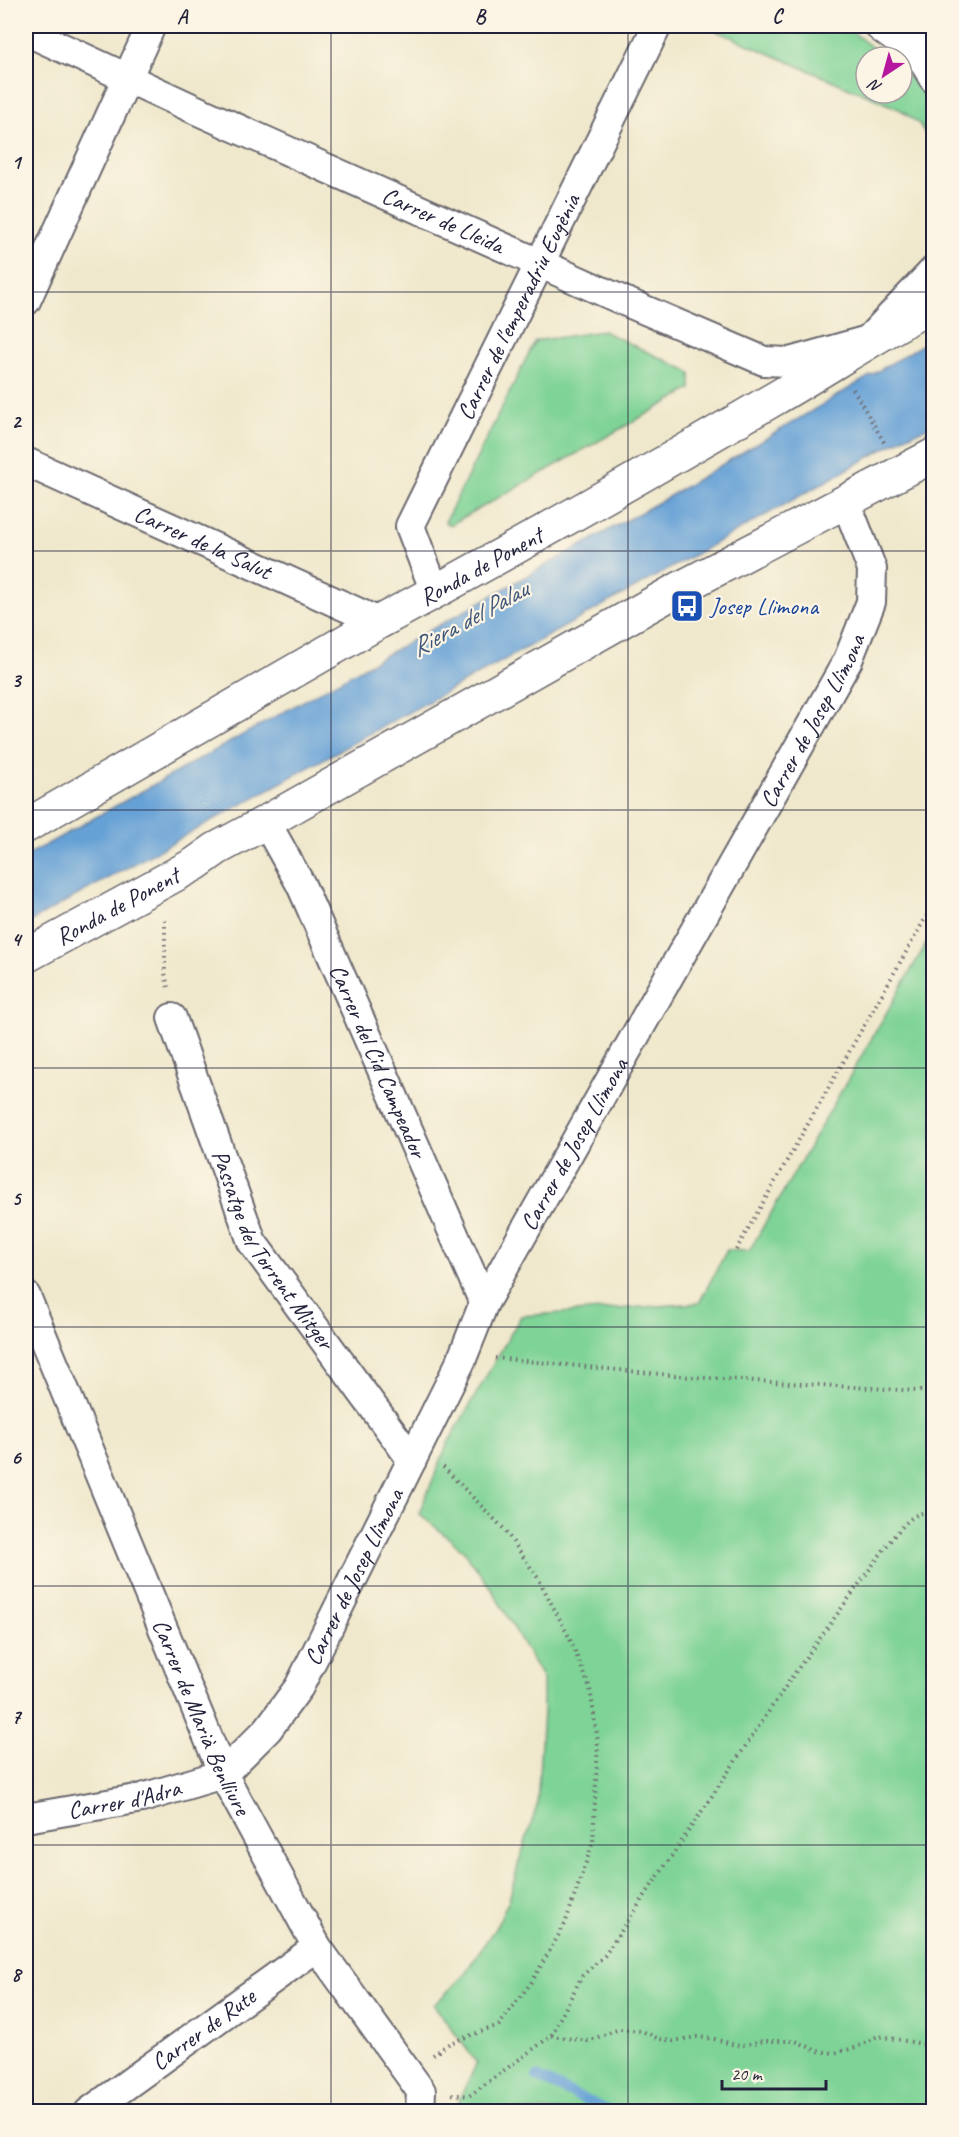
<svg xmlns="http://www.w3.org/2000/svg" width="959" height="2137" font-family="Caveat,sans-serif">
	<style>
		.green { fill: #7ed396; stroke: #507a68; stroke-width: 1.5 }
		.water { fill: #66a1d6; stroke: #446288; stroke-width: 1.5 }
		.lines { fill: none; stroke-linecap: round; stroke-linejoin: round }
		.stream { stroke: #66a1d6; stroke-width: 10 }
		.minor-casing { stroke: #6a676e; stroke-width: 32 }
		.tertiary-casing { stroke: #6a676e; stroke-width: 36 }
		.secondary-casing { stroke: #6a676e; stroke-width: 36 }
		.path { stroke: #6a676e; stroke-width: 4; stroke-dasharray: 1.5 4.5; stroke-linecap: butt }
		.minor { stroke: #fff; stroke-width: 28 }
		.tertiary { stroke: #fff; stroke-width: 33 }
		.secondary { stroke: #fff; stroke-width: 33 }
		.grid { fill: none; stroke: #22223b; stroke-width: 1.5; stroke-opacity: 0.55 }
		.labels { text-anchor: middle; stroke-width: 4.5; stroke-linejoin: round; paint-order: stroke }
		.street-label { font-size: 24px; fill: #22223b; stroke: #fcf5e5 }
		.transit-label { font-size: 24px; fill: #164399; stroke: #fcf5e5; text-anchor: start }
		.water-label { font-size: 26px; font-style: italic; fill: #3d5579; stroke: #fcf5e5 }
		.neatline { fill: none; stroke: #22223b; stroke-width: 2 }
		.grid-label { font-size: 20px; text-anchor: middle; font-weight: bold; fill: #22223b }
	</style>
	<rect width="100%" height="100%" fill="#fcf5e5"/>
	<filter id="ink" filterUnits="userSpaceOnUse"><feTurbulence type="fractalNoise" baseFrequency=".0167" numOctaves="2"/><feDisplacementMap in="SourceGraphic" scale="12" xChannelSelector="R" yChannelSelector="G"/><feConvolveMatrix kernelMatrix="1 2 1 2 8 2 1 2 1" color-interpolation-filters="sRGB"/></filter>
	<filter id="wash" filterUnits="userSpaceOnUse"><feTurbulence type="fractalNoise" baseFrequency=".008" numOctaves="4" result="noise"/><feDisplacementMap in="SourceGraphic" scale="24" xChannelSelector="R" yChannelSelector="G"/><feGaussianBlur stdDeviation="1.35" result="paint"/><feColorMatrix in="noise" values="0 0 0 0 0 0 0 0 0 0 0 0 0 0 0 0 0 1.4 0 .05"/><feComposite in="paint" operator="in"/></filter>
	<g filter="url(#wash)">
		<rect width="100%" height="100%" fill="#f0e8cc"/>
		<path class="green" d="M705 26H845L884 57H866V93H902V71L922 88 933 101V147L920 125 901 110Z
			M603 331 686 370 691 374V389L450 525 445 522 535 341Z
			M933 932V2111H457L460 2097 477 2063 434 2005 463 1976 496 1927 509 1900 519 1862 537 1806 543 1711V1679L492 1590 465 1552 419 1513 448 1443 521 1316 699 1303 727 1250 749 1251Z"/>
		<path class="water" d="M933 338V425L903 438C612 603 317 761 26 924V856L668 497Z"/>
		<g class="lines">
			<path class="stream" d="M537 2077 611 2112"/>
		</g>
	</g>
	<g filter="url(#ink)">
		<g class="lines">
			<defs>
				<g id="minor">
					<path d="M916 26 917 51 934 79"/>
					<path id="s1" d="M26 31 194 109 624 301 764 361 790 362 868 340 934 270"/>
					<path d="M26 301 151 26"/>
					<path id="s2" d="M26 462 379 622"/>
					<path id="s3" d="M435 592 410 526 657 26"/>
					<path id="s4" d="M266 822 301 885 484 1303"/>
					<path id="s5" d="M172 1018 252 1242 412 1460"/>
					<path id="s6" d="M26 1296 223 1774 317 1947 421 2091 420 2112"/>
					<path id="s7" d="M26 1818 142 1798 223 1774 268 1729 299 1687 461 1361 484 1303 848 660 871 602 872 569 846 502"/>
					<path id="s8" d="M89 2112 317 1947"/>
				</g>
				<path id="tertiary" d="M882 26 917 51 934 52"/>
				<g id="secondary">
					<path id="s9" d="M26 826 379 622C512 551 644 475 774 399 827 368 879 334 934 304"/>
					<path id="s10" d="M26 956 195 864 216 849 266 822 675 591 934 455"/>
				</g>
			</defs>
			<use href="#minor" class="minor-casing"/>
			<use href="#tertiary" class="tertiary-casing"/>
			<use href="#secondary" class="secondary-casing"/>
			<path class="path" d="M853 389 885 444
				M165 920V973L168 988
				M736 1250 934 903
				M495 1358 691 1377 934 1392
				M551 2036 588 2041 619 2029 642 2031 659 2039 673 2041 697 2037 714 2039 739 2046 763 2041H796L817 2051 834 2053 855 2048 878 2036 934 2046
				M433 2055 450 2043 499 2025 531 1983 565 1924 593 1842 598 1742 590 1688 569 1637 538 1578 504 1529 443 1467
				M452 2094 469 2096 551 2036 582 1976 605 1955 794 1674 893 1537C906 1523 913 1511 934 1512"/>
			<use href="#minor" class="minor"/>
			<use href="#tertiary" class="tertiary"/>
			<use href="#secondary" class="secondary"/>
		</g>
	</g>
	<path class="grid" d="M331 26V2112M628 26V2112M26 292H934M26 551H934M26 810H934M26 1068H934M26 1327H934M26 1586H934M26 1845H934"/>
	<defs>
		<symbol id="bus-square" viewBox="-11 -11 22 22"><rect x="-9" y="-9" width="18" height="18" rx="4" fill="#1a4fb4" stroke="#fcf5e5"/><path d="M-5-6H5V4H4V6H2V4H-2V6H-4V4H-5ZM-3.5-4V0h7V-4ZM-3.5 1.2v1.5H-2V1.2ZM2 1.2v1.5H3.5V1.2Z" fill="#fff"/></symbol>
	</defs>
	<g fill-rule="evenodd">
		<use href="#bus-square" x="668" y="587" width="38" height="38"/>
	</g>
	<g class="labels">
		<g class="street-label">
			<text dy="8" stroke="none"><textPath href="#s1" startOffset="458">Carrer de Lleida</textPath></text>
			<text dy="8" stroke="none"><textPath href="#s3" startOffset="315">Carrer de l'emperadriu Eugènia</textPath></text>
			<text dy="8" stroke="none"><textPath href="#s2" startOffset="194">Carrer de la Salut</textPath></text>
			<text dy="8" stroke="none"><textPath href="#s9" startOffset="524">Ronda de Ponent</textPath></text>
			<text dy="8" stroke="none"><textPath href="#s7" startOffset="1413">Carrer de Josep Llimona</textPath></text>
			<text dy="8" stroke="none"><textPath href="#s10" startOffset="104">Ronda de Ponent</textPath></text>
			<text dy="8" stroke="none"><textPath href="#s4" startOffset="264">Carrer del Cid Campeador</textPath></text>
			<text dy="8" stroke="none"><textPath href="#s7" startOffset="927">Carrer de Josep Llimona</textPath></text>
			<text dy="8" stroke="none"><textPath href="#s5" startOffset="254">Passatge del Torrent Mitger</textPath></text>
			<text dy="8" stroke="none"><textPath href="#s7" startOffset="441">Carrer de Josep Llimona</textPath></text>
			<text dy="8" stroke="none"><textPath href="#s6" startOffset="456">Carrer de Marià Benlliure</textPath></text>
			<text dy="8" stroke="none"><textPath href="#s7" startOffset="100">Carrer d'Adra</textPath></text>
			<text dy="8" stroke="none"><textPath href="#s8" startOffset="141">Carrer de Rute</textPath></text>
		</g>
		<g class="transit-label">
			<text x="710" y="614">Josep Llimona</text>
		</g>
		<g class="water-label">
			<text transform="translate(469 618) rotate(-29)" y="9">Riera del Palau</text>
		</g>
	</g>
	<rect width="959" height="2137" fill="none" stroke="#fcf5e5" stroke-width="66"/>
	<g transform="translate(884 75) rotate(216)"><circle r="28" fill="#fcf5e5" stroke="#a5a1a1" stroke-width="1.5"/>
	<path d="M0-4.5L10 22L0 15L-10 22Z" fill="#b5179e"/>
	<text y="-9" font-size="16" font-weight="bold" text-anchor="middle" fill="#22223b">N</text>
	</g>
	<path d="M722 2080v9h104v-9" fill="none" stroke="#22223b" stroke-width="3"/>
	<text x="731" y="2080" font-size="18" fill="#22223b" stroke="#fcf5e5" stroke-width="4.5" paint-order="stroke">20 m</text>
	<rect x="33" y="33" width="893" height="2071" class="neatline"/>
	<g class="grid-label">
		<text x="182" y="23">A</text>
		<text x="480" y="23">B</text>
		<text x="777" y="23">C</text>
		<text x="16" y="169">1</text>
		<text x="16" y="428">2</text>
		<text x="16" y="687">3</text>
		<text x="16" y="946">4</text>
		<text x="16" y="1205">5</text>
		<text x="16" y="1464">6</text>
		<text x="16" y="1723">7</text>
		<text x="16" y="1981">8</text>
	</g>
</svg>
